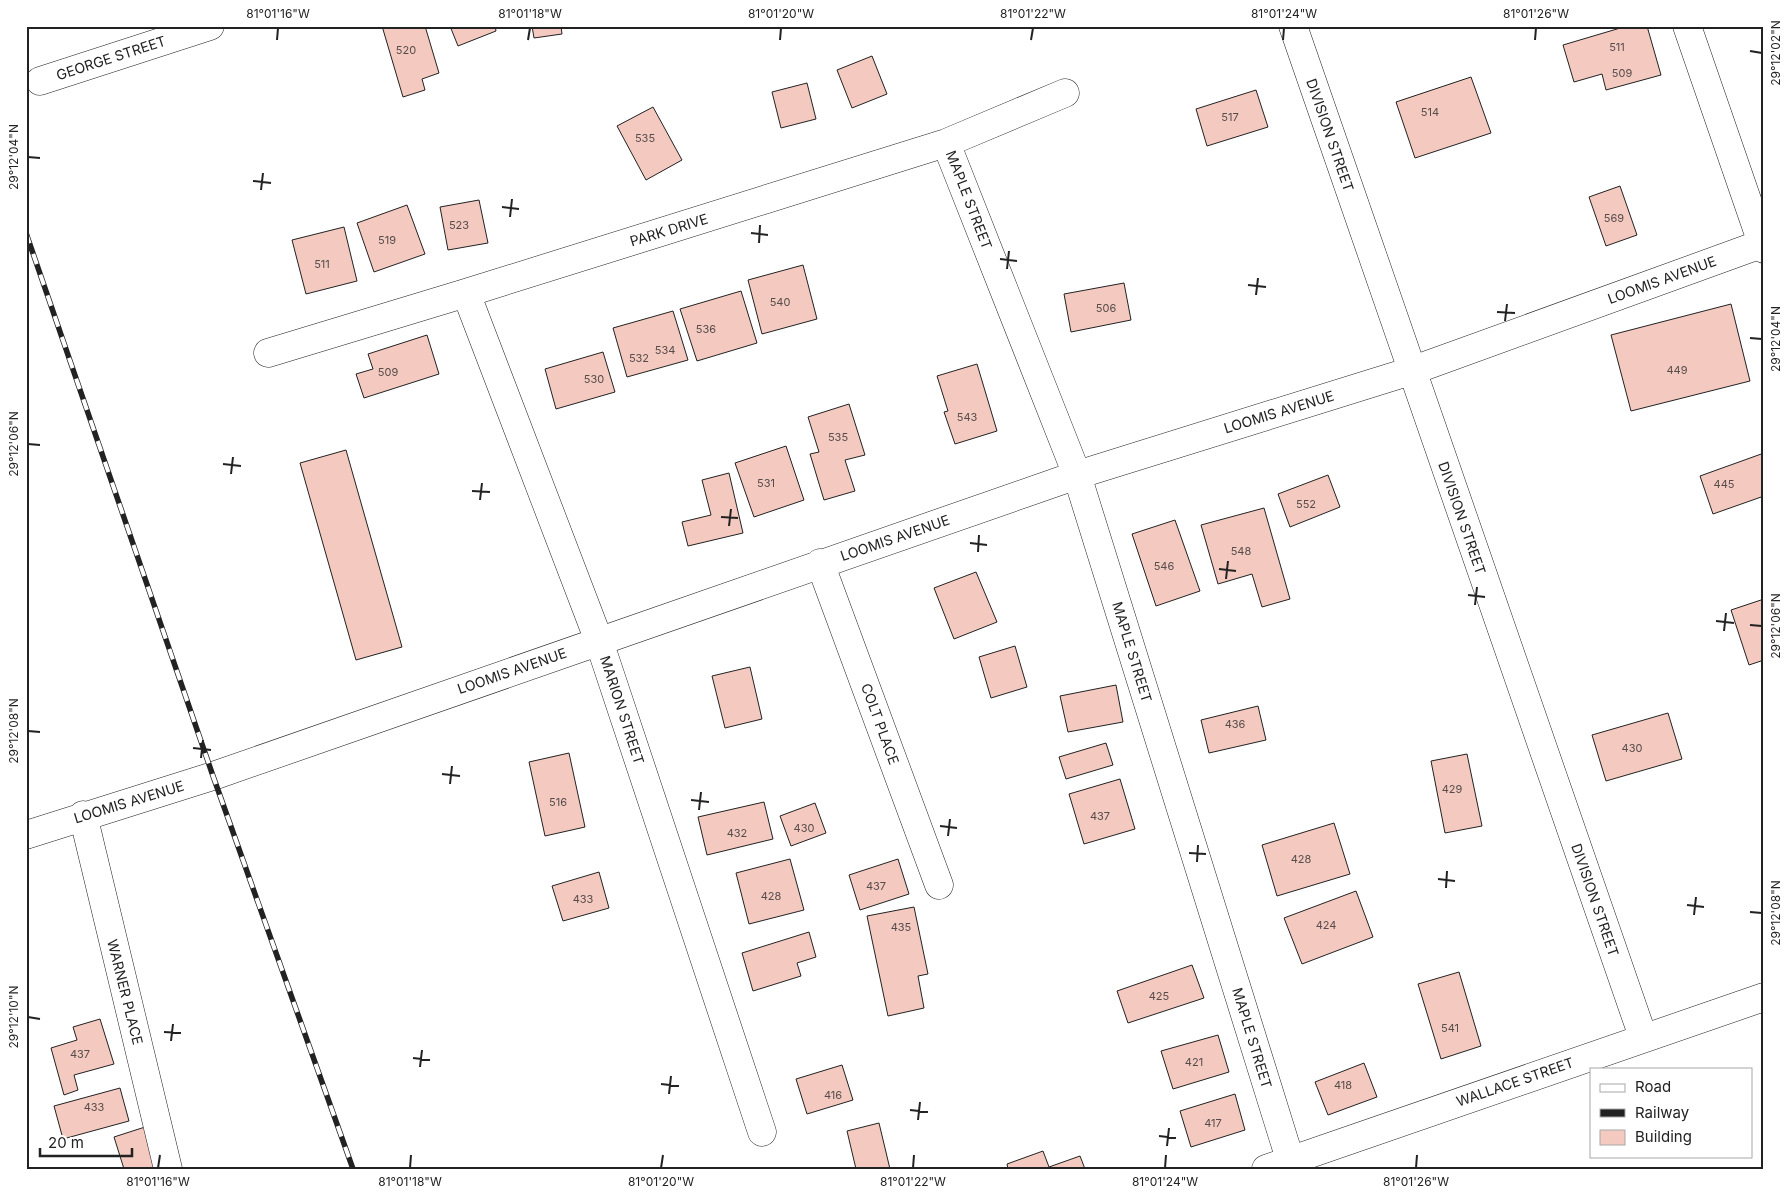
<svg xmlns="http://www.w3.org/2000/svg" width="1790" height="1195" font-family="Inter,sans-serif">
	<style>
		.building { fill: #f3c9c0; stroke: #222 }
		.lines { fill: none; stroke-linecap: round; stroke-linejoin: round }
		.street-casing { stroke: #222; stroke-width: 29 }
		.secondary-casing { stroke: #222; stroke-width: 29 }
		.street { stroke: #fff; stroke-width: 28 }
		.secondary { stroke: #fff; stroke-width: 28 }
		.rail-casing { stroke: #222; stroke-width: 5.5 }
		.rail { stroke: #fff; stroke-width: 4; stroke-dasharray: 11; stroke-linecap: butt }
		.ticks { fill: none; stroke: #222; stroke-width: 2 }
		.labels { text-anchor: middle; stroke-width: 4; stroke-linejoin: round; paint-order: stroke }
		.number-label { font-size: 11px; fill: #564c4a }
		.street-label { font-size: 14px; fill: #222; stroke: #fff }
		.neatline { fill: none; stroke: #222; stroke-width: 2 }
		.ticks-label { font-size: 12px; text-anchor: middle; fill: #222 }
	</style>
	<rect width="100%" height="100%" fill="#fff"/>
	<path class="building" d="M382 26H425L439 73 422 79 425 90 403 97Z
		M450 26H495L496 31 458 46Z
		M532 26H561L562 34 534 38Z
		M1627 26H1647L1661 75 1606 90 1602 74 1574 82 1563 45Z
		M872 56 887 94 852 108 837 70Z
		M1471 77 1491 133 1415 158 1396 102Z
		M807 83 816 119 781 128 772 92Z
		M1256 90 1268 127 1207 146 1196 109Z
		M653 107 682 160 646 180 617 126Z
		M1620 186 1637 235 1606 246 1589 197Z
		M479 200 488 243 448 250 440 207Z
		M407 205 425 254 374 272 357 223Z
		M344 227 357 281 306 294 292 240Z
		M803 265 817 319 762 334 748 280Z
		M1124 283 1131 320 1071 332 1064 294Z
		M741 291 757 343 697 361 680 309Z
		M1731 304 1750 381 1631 411 1611 335Z
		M673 311 688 360 627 377 613 328Z
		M427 335 439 374 364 398 356 374 373 369 368 354Z
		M603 352 615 392 556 409 545 369Z
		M977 364 997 431 955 444 944 412 948 411 937 376Z
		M849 404 865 455 845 460 855 491 824 500 810 454 819 452 808 417Z
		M786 446 804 500 754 517 735 463Z
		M346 450 402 647 356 660 300 463Z
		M1764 453V496L1713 514 1700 476Z
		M729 473 743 533 688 546 682 522 711 515 702 480Z
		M1328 475 1340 507 1290 527 1278 494Z
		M1264 508 1290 599 1262 607 1252 574 1218 584 1201 525Z
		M1175 520 1200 591 1156 606 1132 534Z
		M976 572 997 622 954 639 934 588Z
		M1764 599V660L1749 665 1731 610Z
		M1015 646 1027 687 991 698 979 657Z
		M750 667 762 719 725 728 712 676Z
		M1116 685 1123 722 1068 732 1060 696Z
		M1258 706 1266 740 1209 753 1201 720Z
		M1668 713 1682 759 1606 781 1592 735Z
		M1106 743 1113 765 1066 779 1059 757Z
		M569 753 585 827 545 836 529 762Z
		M1467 754 1482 826 1445 833 1431 761Z
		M1120 779 1135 829 1084 844 1069 794Z
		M764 802 773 839 707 855 698 817Z
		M815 803 826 833 791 846 780 816Z
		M1334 823 1350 874 1277 896 1262 845Z
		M790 859 804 910 749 924 736 873Z
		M898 859 909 894 860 910 849 875Z
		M599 872 609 908 563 921 552 886Z
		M1356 891 1373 937 1302 964 1284 918Z
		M914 907 928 974 918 976 924 1008 888 1016 867 916Z
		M809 932 816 957 797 963 801 976 753 991 742 953Z
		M1192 965 1204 998 1128 1023 1117 991Z
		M1459 972 1481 1046 1441 1059 1418 984Z
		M100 1019 114 1064 74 1075 78 1090 64 1095 51 1048 77 1040 73 1027Z
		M1218 1035 1229 1072 1173 1089 1161 1051Z
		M1364 1063 1377 1097 1328 1115 1315 1082Z
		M842 1065 853 1100 807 1114 796 1079Z
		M120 1088 129 1121 63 1139 54 1106Z
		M1235 1094 1245 1130 1191 1147 1180 1111Z
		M879 1123 890 1169H856L847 1131Z
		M145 1127 159 1169H124L114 1137Z
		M1043 1151 1049 1167 1080 1156 1085 1169H1008L1007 1164Z"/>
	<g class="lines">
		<defs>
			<path id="street" d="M1293 26 1643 1037
				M40 81 210 26
				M946 143 1077 475 1293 1169
				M466 293 599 641 762 1132
				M268 353 466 293 946 143 1065 93
				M820 563 939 885
				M83 815 168 1169
				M26 835 213 776 1077 475 1411 371 1764 243
				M1266 1169 1764 997"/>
			<path id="secondary" d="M1687 26 1764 249"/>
		</defs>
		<use href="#street" class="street-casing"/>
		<use href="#secondary" class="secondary-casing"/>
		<use href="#street" class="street"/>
		<use href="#secondary" class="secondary"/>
		<defs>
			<path id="rail" d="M26 233 213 776 353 1169"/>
		</defs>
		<use href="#rail" class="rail-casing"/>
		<use href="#rail" class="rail"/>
	</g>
	<path class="ticks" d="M277 40 278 28M528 40 530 28M780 40 781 28M1031 40 1033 28M1283 40 1284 28M1535 40 1536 28M1750 51 1762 53M28 157 40 158M253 181 271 183M261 190 263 173M502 207 519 209M510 217 512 199M751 233 768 235M759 243 760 225M1000 259 1017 261M1007 269 1009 251M1248 285 1266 287M1256 295 1258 278M1497 312 1515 313M1505 321 1507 304M1750 338 1762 339M28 444 40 445M223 464 241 466M231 474 233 457M472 491 490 492M480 500 482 483M721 517 738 518M729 526 731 509M970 543 987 545M978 552 979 535M1219 569 1236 571M1226 579 1228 561M1468 595 1485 597M1475 605 1477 587M1716 621 1734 623M1750 625 1762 626M1724 631 1726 613M28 731 40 732M193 748 211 750M201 758 203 740M442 774 460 776M450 784 452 766M691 800 709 802M699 810 701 792M940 826 957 828M948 836 950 819M1189 853 1206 854M1197 862 1198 845M1438 879 1455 881M1446 888 1447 871M1687 905 1704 907M1750 912 1762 913M1694 915 1696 897M28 1017 40 1019M164 1032 181 1033M171 1041 173 1024M413 1058 430 1060M420 1067 422 1050M661 1084 679 1086M669 1094 671 1076M910 1110 928 1112M918 1120 920 1102M1159 1136 1176 1138M1167 1146 1169 1128M158 1168 160 1155M410 1168 411 1155M661 1168 663 1155M913 1168 914 1155M1165 1168 1166 1155M1416 1168 1417 1155"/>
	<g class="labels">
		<g class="number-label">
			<text x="1617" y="51">511</text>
			<text x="406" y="54">520</text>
			<text x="1622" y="77">509</text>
			<text x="1430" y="116">514</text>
			<text x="1230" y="121">517</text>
			<text x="645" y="142">535</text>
			<text x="1614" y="222">569</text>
			<text x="459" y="229">523</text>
			<text x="387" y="244">519</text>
			<text x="322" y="268">511</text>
			<text x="780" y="306">540</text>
			<text x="1106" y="312">506</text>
			<text x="706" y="333">536</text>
			<text x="665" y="354">534</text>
			<text x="639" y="362">532</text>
			<text x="1677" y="374">449</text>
			<text x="388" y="376">509</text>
			<text x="594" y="383">530</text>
			<text x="967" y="421">543</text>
			<text x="838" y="441">535</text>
			<text x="766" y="487">531</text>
			<text x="1724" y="488">445</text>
			<text x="1306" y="508">552</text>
			<text x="1241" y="555">548</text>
			<text x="1164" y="570">546</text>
			<text x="1235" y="728">436</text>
			<text x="1632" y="752">430</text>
			<text x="1452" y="793">429</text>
			<text x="558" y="806">516</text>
			<text x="1100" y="820">437</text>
			<text x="804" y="832">430</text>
			<text x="737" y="837">432</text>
			<text x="1301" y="863">428</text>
			<text x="876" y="890">437</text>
			<text x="771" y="900">428</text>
			<text x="583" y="903">433</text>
			<text x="1326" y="929">424</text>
			<text x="901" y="931">435</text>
			<text x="1159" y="1000">425</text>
			<text x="1450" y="1032">541</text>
			<text x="80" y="1058">437</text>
			<text x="1194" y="1066">421</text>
			<text x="1343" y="1089">418</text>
			<text x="833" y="1099">416</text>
			<text x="94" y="1111">433</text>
			<text x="1213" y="1127">417</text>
		</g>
		<g class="street-label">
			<text transform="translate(111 58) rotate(-18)" y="5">GEORGE STREET</text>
			<text transform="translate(1330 135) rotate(71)" y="5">DIVISION STREET</text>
			<text transform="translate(969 200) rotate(69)" y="5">MAPLE STREET</text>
			<text transform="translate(669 230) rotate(-17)" y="5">PARK DRIVE</text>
			<text transform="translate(1662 280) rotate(-20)" y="5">LOOMIS AVENUE</text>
			<text transform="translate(1279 412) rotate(-17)" y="5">LOOMIS AVENUE</text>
			<text transform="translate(1462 518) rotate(71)" y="5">DIVISION STREET</text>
			<text transform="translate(895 538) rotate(-19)" y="5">LOOMIS AVENUE</text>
			<text transform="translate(1132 652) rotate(73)" y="5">MAPLE STREET</text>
			<text transform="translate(512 671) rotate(-19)" y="5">LOOMIS AVENUE</text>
			<text transform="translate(622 710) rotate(72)" y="5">MARION STREET</text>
			<text transform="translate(880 724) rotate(70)" y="5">COLT PLACE</text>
			<text transform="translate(129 802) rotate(-17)" y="5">LOOMIS AVENUE</text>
			<text transform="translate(1595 900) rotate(71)" y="5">DIVISION STREET</text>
			<text transform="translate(125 992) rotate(76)" y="5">WARNER PLACE</text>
			<text transform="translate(1252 1038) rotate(73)" y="5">MAPLE STREET</text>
			<text transform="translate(1515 1082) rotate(-19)" y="5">WALLACE STREET</text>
		</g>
	</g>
	<rect width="1790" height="1195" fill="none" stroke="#ffffff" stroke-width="55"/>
	<rect x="1590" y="1068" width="162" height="90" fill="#ffffff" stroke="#a7a7a7"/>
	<rect x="1600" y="1084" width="25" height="8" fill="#ffffff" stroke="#a7a7a7"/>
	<text x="1635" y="1092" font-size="15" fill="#222222">Road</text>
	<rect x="1600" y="1109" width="25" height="8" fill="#222222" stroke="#a7a7a7"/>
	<text x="1635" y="1118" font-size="15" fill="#222222">Railway</text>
	<rect x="1600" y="1130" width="25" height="15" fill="#f3c9c0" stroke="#a7a7a7"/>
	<text x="1635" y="1142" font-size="15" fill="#222222">Building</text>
	<path d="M40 1148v8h92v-8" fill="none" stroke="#222222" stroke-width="2.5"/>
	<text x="48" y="1148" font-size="15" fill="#222222" stroke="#ffffff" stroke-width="4" paint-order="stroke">20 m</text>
	<rect x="28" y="28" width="1734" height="1140" class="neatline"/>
	<g class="ticks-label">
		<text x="278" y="18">81°01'16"W</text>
		<text x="530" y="18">81°01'18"W</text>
		<text x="781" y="18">81°01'20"W</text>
		<text x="1033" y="18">81°01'22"W</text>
		<text x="1284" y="18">81°01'24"W</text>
		<text x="1536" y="18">81°01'26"W</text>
		<text transform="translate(1776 53) rotate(-90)" y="4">29°12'02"N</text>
		<text transform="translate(14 157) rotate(-90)" y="4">29°12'04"N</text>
		<text transform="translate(1776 339) rotate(-90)" y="4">29°12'04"N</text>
		<text transform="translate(14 444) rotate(-90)" y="4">29°12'06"N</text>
		<text transform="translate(1776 626) rotate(-90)" y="4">29°12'06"N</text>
		<text transform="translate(14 731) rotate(-90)" y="4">29°12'08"N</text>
		<text transform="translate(1776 913) rotate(-90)" y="4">29°12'08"N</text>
		<text transform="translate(14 1017) rotate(-90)" y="4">29°12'10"N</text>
		<text x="158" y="1186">81°01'16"W</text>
		<text x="410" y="1186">81°01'18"W</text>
		<text x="661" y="1186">81°01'20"W</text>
		<text x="913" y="1186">81°01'22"W</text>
		<text x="1165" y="1186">81°01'24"W</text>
		<text x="1416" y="1186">81°01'26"W</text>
	</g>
</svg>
